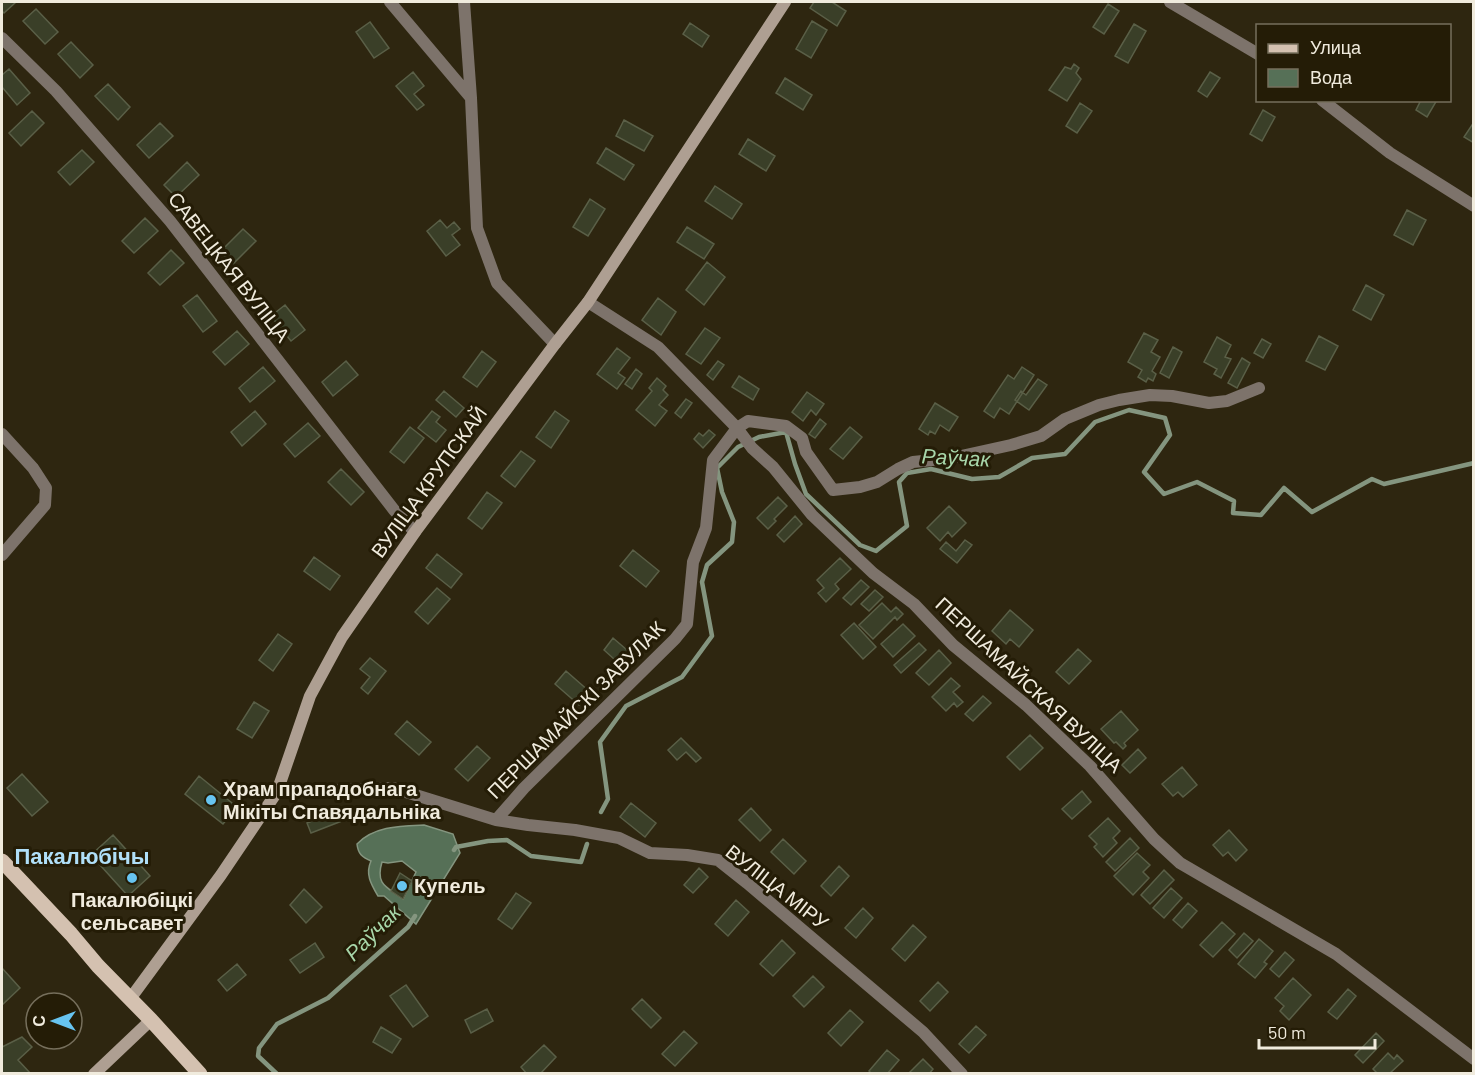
<svg xmlns="http://www.w3.org/2000/svg" width="1475" height="1075" font-family="Barlow,sans-serif">
	<style>
		.water { fill: #567057; stroke: #84957f; stroke-width: 1.5; fill-rule: evenodd }
		.lines { fill: none; stroke-linecap: round; stroke-linejoin: round }
		.stream { stroke: #84957f; stroke-width: 4.5 }
		.building { fill: #3a3f28; stroke: #5a5f47; stroke-width: 1.5 }
		.street { stroke: #7d736b; stroke-width: 12 }
		.secondary { stroke: #ae9f92; stroke-width: 12 }
		.primary { stroke: #d4c1b0; stroke-width: 15 }
		.poi-dot { fill: #67c4f0; stroke: #241c06; stroke-width: 2 }
		.labels { text-anchor: middle; stroke-width: 6; stroke-linejoin: round; paint-order: stroke }
		.street-label { font-size: 20px; fill: #f0ebdd; stroke: #241c06 }
		.poi-label { font-size: 20px; font-weight: bold; fill: #f0ebdd; stroke: #241c06; text-anchor: start }
		.water-label { font-size: 21px; font-style: italic; fill: #a8d7aa; stroke: #241c06 }
		.quarter-label { font-size: 22px; font-weight: bold; fill: #b0dff8; stroke: #241c06 }
	</style>
	<rect width="100%" height="100%" fill="#2e2610"/>
	<path class="water" d="M424 825 453 834 460 853 416 924 384 896H378C371 884 365 874 371 861 362 857 358 854 357 844 374 826 401 826 424 825ZM402 861 416 872 403 899C387 887 375 885 382 862L388 863Z"/>
	<g class="lines">
		<path class="stream" d="M601 812 608 799 600 742 626 706 682 677 712 636 702 582 707 565 732 542 734 522 722 492 717 468 738 447 759 437 786 432 795 464 806 494 860 545 876 551 907 526 899 482 907 473 931 469 972 479 999 477 1032 458 1065 454 1095 422 1129 410 1165 418 1170 435 1144 472 1164 494 1197 482 1234 501 1233 513 1261 515 1284 488 1312 512 1372 479 1384 484 1474 463
			M454 850 456 847 488 841 507 840 531 856 581 862 587 844
			M277 1074 258 1056 259 1048 277 1024 328 998 408 927 415 916"/>
	</g>
	<path class="building" d="M2 2H16L4 13 2 11Z
		M814 2H832L846 11 837 26 810 8Z
		M1108 4 1119 11 1104 34 1093 27Z
		M36 9 58 32 45 44 23 21Z
		M812 21 827 30 811 58 796 49Z
		M370 22 389 48 374 58 356 32Z
		M690 23 709 36 702 47 683 34Z
		M1134 24 1146 31 1128 63 1115 56Z
		M71 42 93 65 80 78 58 54Z
		M1074 64 1079 68 1076 73 1081 79 1067 101 1049 90 1065 67 1071 69Z
		M9 69 30 93 17 105 2 87V75Z
		M413 72 424 86 414 94 424 105 417 110 396 86Z
		M1210 72 1220 78 1207 97 1198 91Z
		M785 78 812 95 803 110 776 93Z
		M108 84 130 107 118 120 95 96Z
		M1421 100H1437L1427 117 1416 110Z
		M1080 103 1092 111 1077 133 1066 126Z
		M1263 110 1275 117 1262 141 1250 134Z
		M32 111 44 123 21 146 9 133Z
		M624 120 653 136 644 151 616 136Z
		M1474 122V143L1464 137Z
		M160 123 173 136 149 158 137 145Z
		M748 139 775 156 766 171 739 154Z
		M606 148 634 165 624 180 597 163Z
		M82 150 94 162 70 185 58 172Z
		M187 162 199 175 176 197 164 185Z
		M715 186 742 204 732 219 705 201Z
		M590 199 605 209 588 236 573 227Z
		M1407 210 1426 220 1413 245 1394 235Z
		M145 218 158 231 134 253 122 241Z
		M440 220 447 228 454 222 460 229 452 235 460 245 446 256 427 231Z
		M687 227 714 244 704 259 677 242Z
		M243 229 256 241 233 264 220 252Z
		M171 250 184 263 160 285 148 273Z
		M707 262 725 277 704 305 686 290Z
		M1366 285 1384 295 1371 320 1353 310Z
		M197 295 217 321 203 332 183 306Z
		M658 298 676 312 661 335 642 320Z
		M285 305 305 330 291 341 271 316Z
		M705 328 720 338 701 364 686 354Z
		M237 331 249 344 225 365 213 352Z
		M1144 333 1158 340 1151 352 1160 357 1152 371 1156 374 1153 381 1148 378 1146 382 1138 377 1142 370 1128 362Z
		M1319 336 1338 346 1325 370 1306 361Z
		M1217 337 1231 345 1225 357 1231 359 1221 378 1214 374 1217 369 1204 362Z
		M1262 339 1271 344 1263 358 1254 353Z
		M1173 347 1182 352 1169 378 1160 373Z
		M617 348 630 358 618 373 625 378 617 389 597 374Z
		M482 351 496 362 477 387 463 377Z
		M1242 358 1250 363 1237 388 1228 383Z
		M346 361 358 375 333 396 322 382Z
		M718 361 724 365 713 380 707 375Z
		M263 367 275 381 250 402 239 388Z
		M1022 367 1034 375 1009 414 1000 408 994 418 984 411 1008 375 1014 379Z
		M636 369 642 374 632 389 625 384Z
		M739 376 759 389 753 400 732 387Z
		M657 378 666 386 663 390 668 395 659 405 667 411 655 426 636 410 652 391 649 388Z
		M1038 379 1047 385 1029 410 1015 400 1021 391 1026 395Z
		M444 391 464 408 456 417 436 400Z
		M807 392 824 404 816 415 811 410 803 421 792 412Z
		M686 399 692 403 681 418 675 413Z
		M935 403 958 417 949 431 940 425 935 434 930 431 928 435 919 429Z
		M255 411 266 424 242 446 231 432Z
		M432 411 440 417 436 422 446 430 436 442 418 428Z
		M555 411 569 421 551 448 536 437Z
		M820 419 826 424 815 438 809 434Z
		M308 423 320 436 295 457 284 444Z
		M410 427 424 438 404 463 390 452Z
		M850 427 862 437 843 459 830 449Z
		M709 430 715 435 703 448 694 439 699 433 703 436Z
		M521 451 535 461 515 487 501 476Z
		M341 469 364 492 351 505 328 482Z
		M487 492 502 503 482 529 468 518Z
		M778 497 787 506 774 519 776 521 768 529 757 518Z
		M949 506 966 523 952 537 948 532 940 541 927 528Z
		M795 516 802 524 784 542 777 535Z
		M965 540 972 545 957 563 940 549 946 542 956 551Z
		M633 550 659 571 646 587 620 566Z
		M437 554 462 574 451 588 426 568Z
		M314 557 340 576 330 590 304 571Z
		M840 558 851 569 835 584 839 589 826 602 818 593 824 588 817 580Z
		M861 580 869 587 851 605 843 598Z
		M437 588 450 599 428 624 415 612Z
		M875 590 883 597 869 611 861 604Z
		M882 603 891 612 896 607 903 614 897 620 895 617 873 639 859 625Z
		M1010 610 1033 630 1019 647 1010 639 1006 644 992 631Z
		M854 623 876 647 863 659 841 635Z
		M903 624 915 636 893 657 881 644Z
		M278 634 292 644 273 671 259 660Z
		M613 638 634 656 624 668 604 650Z
		M919 643 926 650 901 673 894 665Z
		M1078 649 1091 661 1069 684 1056 672Z
		M939 650 951 663 929 685 916 673Z
		M370 658 386 671 368 694 361 688 370 677 360 669Z
		M566 671 590 692 579 705 555 684Z
		M951 678 960 686 953 692 963 702 957 707 954 703 946 711 932 697Z
		M983 696 991 703 973 721 965 714Z
		M254 702 269 711 252 738 237 729Z
		M1121 711 1138 730 1124 743 1126 746 1123 749 1116 742 1114 743 1101 729Z
		M407 721 431 742 419 755 395 734Z
		M1030 735 1043 748 1020 770 1007 757Z
		M681 738 701 758 696 762 686 752 677 760 668 750Z
		M477 746 490 758 468 781 455 769Z
		M1138 749 1146 758 1130 773 1122 765Z
		M1182 767 1197 785 1183 797 1178 792 1173 796 1162 784Z
		M22 774 48 802 32 816 7 788Z
		M199 776 237 807 223 824 185 794Z
		M1082 791 1091 802 1072 819 1062 809Z
		M631 803 656 823 645 837 620 817Z
		M751 808 771 830 760 841 739 820Z
		M343 809 347 819 311 833 307 823Z
		M1108 818 1120 831 1113 838 1117 843 1103 857 1094 847 1097 844 1089 836Z
		M1229 830 1247 850 1236 861 1228 852 1223 856 1213 845Z
		M113 835 150 876 128 896 91 855Z
		M1130 838 1139 848 1115 871 1106 862Z
		M783 839 806 861 794 874 771 852Z
		M1137 853 1150 865 1143 872 1149 878 1133 895 1114 876Z
		M839 866 849 876 831 896 821 886Z
		M699 868 708 877 693 893 684 885Z
		M1164 870 1174 880 1150 904 1141 895Z
		M400 873 412 881 403 899 391 891Z
		M1171 888 1182 898 1164 918 1153 908Z
		M304 889 322 907 306 923 290 905Z
		M516 893 531 903 512 929 498 919Z
		M736 900 749 912 728 936 715 924Z
		M1188 903 1197 911 1182 928 1173 920Z
		M863 908 873 918 856 938 845 928Z
		M1222 922 1235 934 1213 957 1200 945Z
		M913 925 926 937 905 961 892 949Z
		M1244 933 1253 941 1237 958 1229 950Z
		M1259 939 1273 951 1264 962 1267 964 1255 978 1238 964Z
		M782 940 795 953 773 976 760 964Z
		M315 943 324 957 300 973 290 960Z
		M1285 952 1294 960 1279 977 1270 969Z
		M237 964 246 975 227 991 218 980Z
		M2 968 20 988 2 1005Z
		M813 976 824 987 804 1007 793 996Z
		M1293 978 1311 995 1289 1020 1280 1011 1284 1006 1275 998Z
		M938 982 948 992 930 1011 920 1001Z
		M406 985 428 1016 413 1027 390 996Z
		M1348 989 1356 996 1337 1019 1328 1012Z
		M642 999 661 1018 651 1028 632 1009Z
		M487 1009 493 1021 471 1033 465 1020Z
		M850 1010 863 1022 841 1046 828 1033Z
		M976 1026 986 1035 969 1053 959 1044Z
		M381 1027 401 1039 392 1053 373 1042Z
		M684 1031 697 1043 675 1066 662 1054Z
		M1376 1033 1384 1041 1363 1063 1355 1055Z
		M22 1037 32 1047 18 1060 31 1074H2V1047Z
		M544 1045 556 1057 540 1074H527L521 1067Z
		M887 1050 899 1060 887 1074H872L869 1071Z
		M1388 1053 1394 1059 1397 1055 1403 1061 1389 1074H1378L1373 1069Z
		M923 1059 933 1069 929 1074H908Z"/>
	<g class="lines">
		<path class="street" d="M390 2 471 98
			M464 2 471 98 477 228 497 283 555 344
			M1170 2 1258 54
			M2 38 56 91 170 221 394 510 415 532
			M1322 100 1390 153 1474 206
			M588 302 658 347 737 428 752 448 773 467 812 515 873 573 914 604 953 645 1026 705 1090 766 1154 839 1180 863 1336 954 1474 1059
			M2 434 33 468 46 488 45 505 2 555
			M277 792 393 788 496 820 528 825 575 830 619 838 650 853 687 855 718 860 747 883 923 1032 962 1074
			M496 820 524 788 675 639 687 624 693 562 706 528 713 460 737 428 748 421 786 426 802 438 806 452 833 490 860 487 877 482 898 469 913 462 952 458 1011 445 1041 436 1065 419 1099 405 1119 400 1150 395 1172 396 1209 403 1227 401 1259 388"/>
		<path class="secondary" d="M130 999 221 875 277 792 310 696 342 637 415 532 555 344 588 302 785 2
			M94 1074 151 1020"/>
		<path class="primary" d="M2 861 71 934 98 966 151 1020 200 1074"/>
	</g>
	<g class="poi-dot">
		<circle cx="211" cy="800" r="6"/>
		<circle cx="132" cy="878" r="6"/>
		<circle cx="402" cy="886" r="6"/>
	</g>
	<g class="labels">
		<g class="street-label">
			<text transform="translate(229 267) rotate(52)" y="7">САВЕЦКАЯ ВУЛІЦА</text>
			<text transform="translate(429 482) rotate(-54)" y="7">ВУЛІЦА КРУПСКАЙ</text>
			<text transform="translate(1029 685) rotate(43)" y="7">ПЕРШАМАЙСКАЯ ВУЛІЦА</text>
			<text transform="translate(576 710) rotate(-45)" y="7">ПЕРШАМАЙСКІ ЗАВУЛАК</text>
			<text transform="translate(777 887) rotate(38)" y="7">ВУЛІЦА МІРУ</text>
		</g>
		<g class="poi-label">
			<text x="223" y="796">Храм прападобнага<tspan x="223" dy="23">Мікіты Спавядальніка</tspan></text>
			<text x="414" y="893">Купель</text>
			<text x="132" y="907" text-anchor="middle">Пакалюбіцкі<tspan x="132" dy="23">сельсавет</tspan></text>
		</g>
		<g class="water-label">
			<text transform="translate(956 458) rotate(3)" y="7">Раўчак</text>
			<text transform="translate(373 933) rotate(-45)" y="7">Раўчак</text>
		</g>
		<g class="quarter-label">
			<text x="82" y="864">Пакалюбічы</text>
		</g>
	</g>
	<rect width="1475" height="1075" fill="none" stroke="#f0ebdd" stroke-width="6"/>
	<rect x="1256" y="24" width="195" height="78" fill="#241c06" stroke="#766f5c" stroke-width="1.5"/>
	<rect x="1268" y="44" width="30" height="9" fill="#d4c1b0" stroke="#766f5c" stroke-width="1.5"/>
	<text x="1310" y="54" font-size="18" fill="#f0ebdd">Улица</text>
	<rect x="1268" y="69" width="30" height="18" fill="#567057" stroke="#766f5c" stroke-width="1.5"/>
	<text x="1310" y="84" font-size="18" fill="#f0ebdd">Вода</text>
	<g transform="translate(54 1021) rotate(270)"><circle r="28" fill="#241c06" stroke="#766f5c" stroke-width="1.5"/>
	<path d="M0-4.5L10 22L0 15L-10 22Z" fill="#67c4f0"/>
	<text y="-9" font-size="16" font-weight="bold" text-anchor="middle" fill="#f0ebdd">С</text>
	</g>
	<path d="M1259 1039v9h116v-9" fill="none" stroke="#f0ebdd" stroke-width="3"/>
	<text x="1268" y="1039" font-size="18" fill="#f0ebdd" stroke="#241c06" stroke-width="4.5" paint-order="stroke">50 m</text>
</svg>
